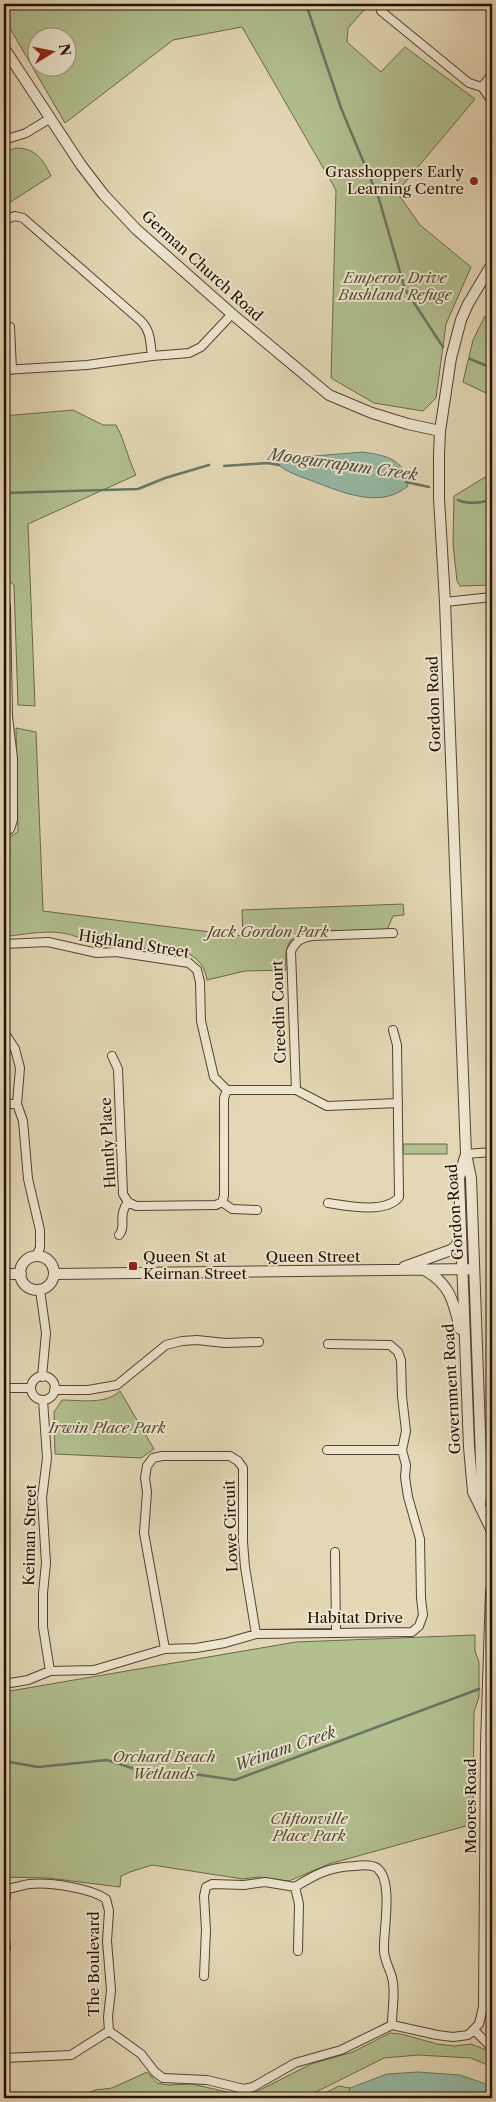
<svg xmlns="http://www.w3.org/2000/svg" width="496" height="2102" font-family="'Libre Caslon Text',serif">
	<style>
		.green { fill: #b2bf8f; stroke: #6a6849; fill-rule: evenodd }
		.water { fill: #96baa7; stroke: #687665 }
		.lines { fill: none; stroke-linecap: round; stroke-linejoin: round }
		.stream { stroke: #687665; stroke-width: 2.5 }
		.minor-casing { stroke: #534230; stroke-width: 10 }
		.tertiary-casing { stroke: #534230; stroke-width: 12 }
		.minor { stroke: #ede5cf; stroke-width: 8 }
		.tertiary { stroke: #ede5cf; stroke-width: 10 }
		.poi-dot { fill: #8f2418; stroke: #ede5cf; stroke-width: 2 }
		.labels { text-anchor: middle; stroke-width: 4; stroke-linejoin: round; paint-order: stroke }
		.poi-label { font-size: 15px; fill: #231103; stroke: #ede5cf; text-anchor: end }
		.street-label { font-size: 15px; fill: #231103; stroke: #ede5cf }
		.park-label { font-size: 15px; font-style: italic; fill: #554e34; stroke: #ede5cf }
		.water-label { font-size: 16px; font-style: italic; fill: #4b4c3c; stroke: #ede5cf }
	</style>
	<rect width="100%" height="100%" fill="#e3d7b5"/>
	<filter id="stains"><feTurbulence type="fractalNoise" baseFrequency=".004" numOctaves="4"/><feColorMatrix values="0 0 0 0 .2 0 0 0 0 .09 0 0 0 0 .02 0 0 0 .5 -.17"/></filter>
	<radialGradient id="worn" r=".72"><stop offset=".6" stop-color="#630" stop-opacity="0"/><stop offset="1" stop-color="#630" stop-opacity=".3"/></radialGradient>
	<path class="green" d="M4 4H362L364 10 348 28 347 42 381 72 405 47 475 99 397 192 420 225 471 267 446 324 436 398 423 411 374 403 331 378 336 190 242 27 173 40 65 123 4 18ZM38 38H68V68H38Z
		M16 148C35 148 43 159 51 176L4 206V152Z
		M485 316 492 321V396L463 382 473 340Z
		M73 410 103 425H116C125 441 128 459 136 475L28 524 35 706 18 705 14 585 4 577V416Z
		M492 473V585L460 586 457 581 453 544 454 496Z
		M16 728 36 732 43 911 243 936 242 910 403 904 404 915 393 916 387 930 305 931C285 939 285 951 286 970L245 971 207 980C205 968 200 960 189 954L86 941C60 927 37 933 9 936L4 935V841L18 832Z
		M403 1144H447V1154H403Z
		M120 1391 154 1449 141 1458 55 1454 54 1412 62 1400C81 1400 105 1405 120 1391Z
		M475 1635V1651L479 1662V1697L474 1712 473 1824 329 1864 289 1881 258 1877 243 1879 152 1865 130 1872 121 1876 120 1887 48 1878 4 1877V1692L296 1642Z
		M390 2033 401 2034 437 2044 455 2046 471 2044 492 2052V2067L471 2058 418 2055 384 2058 304 2098H76L95 2090 112 2088 147 2072 157 2083 168 2085 192 2084 240 2095 256 2092 311 2064 353 2052Z
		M339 2086 350 2088 348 2098H315Z"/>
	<path class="water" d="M363 452C387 456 404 458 408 486 381 509 344 493 315 482 302 477 287 473 276 463L302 457Z
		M418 2072 460 2075 492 2086V2098H348L350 2088 387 2074Z"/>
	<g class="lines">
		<path class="stream" d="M306 4 341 108 379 199 405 289 443 347
			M470 359 492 368
			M224 466 267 463 279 465
			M406 482 429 487
			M4 493 138 489 165 478 209 465
			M458 500C467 504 484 504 492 498
			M4 1761 38 1767 107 1760 169 1780 194 1774 235 1780 479 1689"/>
		<defs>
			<path id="minor" d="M379 4 381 11 469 83 482 87 492 101
				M482 87 492 74
				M4 140 26 133 49 119
				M4 220 15 216 23 218 141 321C151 331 150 342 152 356
				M10 327 12 370
				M4 370 87 365 152 356 189 353 201 347 232 314
				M4 596 6 608 8 717 13 758V820L10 829 4 833
				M445 602 492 597
				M4 944 48 942 97 953 116 952 189 963 197 970 200 982 201 1021 214 1077 227 1090H296L327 1106 398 1103
				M4 1032 15 1049 20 1068 17 1104 23 1121 28 1179 40 1230V1248L36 1256
				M112 1056 118 1069 123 1194 128 1202 136 1206 216 1205 222 1202 224 1196V1098L227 1090
				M296 1090 291 951C296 941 301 938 312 936L393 933
				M4 1104H17
				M466 1154 492 1152
				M222 1202 232 1209 257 1210
				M328 1203C347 1206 386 1214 399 1197L397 1045 393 1030
				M119 1235C127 1226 117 1216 128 1202
				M40 1290 46 1333 42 1377
				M31 1388a12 12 0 1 1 24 0a12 12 0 1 1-24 0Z
				M4 1388H31
				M54 1390H88L117 1385 166 1345 182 1341 197 1340 225 1343 259 1342
				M43 1400 47 1458 42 1498 46 1563 43 1593V1627L50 1671
				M327 1450H402
				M335 1552 336 1632
				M165 1649 144 1533 147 1492 145 1478 147 1466 153 1458 162 1456H230L238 1461 243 1468V1542L245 1567 256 1634
				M4 1684 28 1680 50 1671 94 1670 165 1649 196 1648 225 1643 256 1634 412 1632 419 1626 423 1615 421 1598 420 1539 408 1497 405 1477 406 1465 402 1450 406 1431 402 1396 401 1360 398 1352 390 1345 328 1344
				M295 1887 299 1904 298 1951
				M4 1889C13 1889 21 1885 30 1884 50 1882 90 1888 106 1899L109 1911 107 1941 111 1990 108 2017 109 2031 141 2054 155 2072 163 2078 207 2080 244 2089 253 2087 295 2063 341 2050 392 2025 437 2035 453 2037 468 2035 479 2024 483 2007 485 1744 490 1593 492 1580
				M4 1908 7 1889
				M4 1931 6 1948 4 1955
				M204 1976 206 1930 204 1896 206 1887 212 1884 244 1885 265 1882 295 1887C316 1874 329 1867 355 1866 362 1865 371 1864 377 1868 394 1881 383 1931 384 1950 384 1962 392 1971 393 1983 395 1996 392 2011 392 2025
				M474 2030 492 2048
				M4 2058 71 2055 109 2031"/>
			<path id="tertiary" d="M4 48 81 165 104 195 136 229 232 314 329 395 372 413 408 424 440 431
				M465 1157 459 1178 469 1447 473 1492 492 1531
				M20 1273a17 17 0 1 1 34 0a17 17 0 1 1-34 0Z
				M404 1267 451 1250 455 1247 461 1238
				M426 1271C450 1284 454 1303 460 1329
				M4 1274H21
				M54 1274 474 1269
				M480 1506 482 1488 471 1178 466 1154 445 602 439 498V455L440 431 451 358 461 320 468 304 492 264"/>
		</defs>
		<use href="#minor" class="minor-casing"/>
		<use href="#tertiary" class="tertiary-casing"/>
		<use href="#minor" class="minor"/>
		<use href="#tertiary" class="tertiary"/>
	</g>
	<g class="poi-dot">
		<circle cx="474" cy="181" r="5"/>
		<rect x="128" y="1261" width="10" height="10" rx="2.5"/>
	</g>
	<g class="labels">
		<g class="poi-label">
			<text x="464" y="177">Grasshoppers Early<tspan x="464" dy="17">Learning Centre</tspan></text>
			<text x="143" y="1262" text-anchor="start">Queen St at<tspan x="143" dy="17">Keirnan Street</tspan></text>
		</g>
		<g class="street-label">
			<text transform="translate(202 266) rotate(42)" y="5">German Church Road</text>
			<text transform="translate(434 704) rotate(-92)" y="5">Gordon Road</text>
			<text transform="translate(134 944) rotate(9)" y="5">Highland Street</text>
			<text transform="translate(279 1012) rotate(-92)" y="5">Creedin Court</text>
			<text transform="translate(108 1143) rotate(-93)" y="5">Huntly Place</text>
			<text transform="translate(455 1212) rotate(-94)" y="5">Gordon Road</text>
			<text x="313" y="1262">Queen Street</text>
			<text transform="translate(452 1389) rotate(-93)" y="5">Government Road</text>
			<text transform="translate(231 1526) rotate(-92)" y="5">Lowe Circuit</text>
			<text transform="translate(30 1535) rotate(-89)" y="5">Keiman Street</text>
			<text x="355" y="1623">Habitat Drive</text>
			<text transform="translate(471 1806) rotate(-90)" y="5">Moores Road</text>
			<text transform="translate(94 1964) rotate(-90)" y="5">The Boulevard</text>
		</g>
		<g class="park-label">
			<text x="395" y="283">Emperor Drive<tspan x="395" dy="17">Bushland Refuge</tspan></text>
			<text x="268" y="937">Jack Gordon Park</text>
			<text x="107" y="1433">Irwin Place Park</text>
			<text x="164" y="1762">Orchard Beach<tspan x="164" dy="17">Wetlands</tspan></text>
			<text x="309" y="1824">Cliftonville<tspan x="309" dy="17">Place Park</tspan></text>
		</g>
		<g class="water-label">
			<text transform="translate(343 464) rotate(8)" y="6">Moogurrapum Creek</text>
			<text transform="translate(285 1748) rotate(-19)" y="6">Weinam Creek</text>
		</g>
	</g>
	<rect width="496" height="2102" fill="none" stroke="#e3d7b5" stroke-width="20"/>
	<rect x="5" y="5" width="486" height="2092" fill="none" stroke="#231103" stroke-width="2.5"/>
	<rect x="10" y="10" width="476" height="2082" fill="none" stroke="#231103"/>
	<g transform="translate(52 52) rotate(80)"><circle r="24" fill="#ede5cf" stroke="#9c907d"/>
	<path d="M0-4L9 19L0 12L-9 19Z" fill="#8f2418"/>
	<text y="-8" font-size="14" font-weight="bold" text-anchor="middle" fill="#231103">N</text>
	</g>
	<rect width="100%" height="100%" filter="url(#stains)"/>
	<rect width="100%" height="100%" fill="url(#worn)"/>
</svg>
